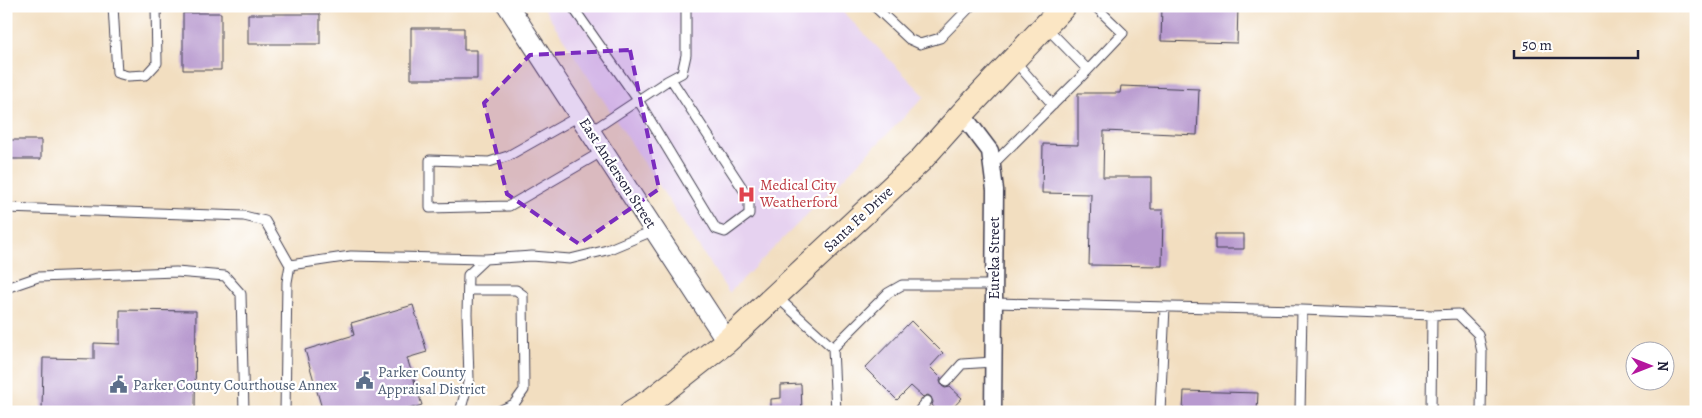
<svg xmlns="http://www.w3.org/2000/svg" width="1702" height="418" font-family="Alegreya,serif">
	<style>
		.built { fill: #e6d2f0 }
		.building { fill: #b89acf }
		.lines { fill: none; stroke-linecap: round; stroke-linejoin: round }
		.service-casing { stroke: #413e4f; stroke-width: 11 }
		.minor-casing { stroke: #413e4f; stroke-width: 19 }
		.tertiary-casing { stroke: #413e4f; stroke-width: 22 }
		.secondary-casing { stroke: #413e4f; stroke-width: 26 }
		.service { stroke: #fff; stroke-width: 9 }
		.minor { stroke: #fff; stroke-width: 16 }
		.tertiary { stroke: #fff; stroke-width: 20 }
		.secondary { stroke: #fbe6c4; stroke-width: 24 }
		.marked { fill: #7b2cbf; fill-opacity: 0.2; stroke: #7b2cbf; stroke-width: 4; stroke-dasharray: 10 6; stroke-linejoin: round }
		.labels { text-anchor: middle; stroke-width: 4.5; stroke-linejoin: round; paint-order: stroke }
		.street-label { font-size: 15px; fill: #22223b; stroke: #fff }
		.health-label { font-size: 15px; fill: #be3a42; stroke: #fff; text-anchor: start }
		.service-label { font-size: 15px; fill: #4e5e75; stroke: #fff; text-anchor: start }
	</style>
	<rect width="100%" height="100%" fill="#fff"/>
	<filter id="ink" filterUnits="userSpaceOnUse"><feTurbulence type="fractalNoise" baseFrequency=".02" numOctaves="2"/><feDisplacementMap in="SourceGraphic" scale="10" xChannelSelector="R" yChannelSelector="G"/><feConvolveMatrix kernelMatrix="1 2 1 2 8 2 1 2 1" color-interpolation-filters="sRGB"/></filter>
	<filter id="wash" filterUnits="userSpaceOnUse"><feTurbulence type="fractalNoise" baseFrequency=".0096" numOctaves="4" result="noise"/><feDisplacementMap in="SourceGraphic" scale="20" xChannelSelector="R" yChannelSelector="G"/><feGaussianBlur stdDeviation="1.12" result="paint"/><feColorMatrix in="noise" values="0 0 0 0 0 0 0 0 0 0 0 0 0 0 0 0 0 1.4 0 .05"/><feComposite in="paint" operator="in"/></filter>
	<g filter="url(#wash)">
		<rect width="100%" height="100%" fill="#f2dec0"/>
		<path class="built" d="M542 6H837L925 96 729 293Z"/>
		<g id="blocks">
			<path class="building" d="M1162 6H1238L1237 43 1161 41Z
				M183 13H221V70H183Z
				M248 14H320V44H248Z
				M411 28H464V50H477V79H411Z
				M1121 86 1199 89 1197 135 1104 131 1103 177H1151V210H1163L1162 266 1089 265 1091 194 1042 193 1043 144 1078 145V93H1120Z
				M6 140H41V159H6Z
				M1215 234H1244V249H1215Z
				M413 305 427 352 407 358 422 405 399 412H323L305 350 354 335 351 323Z
				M120 310 196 311 195 412H42L43 358 94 359V343L120 344Z
				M911 321 943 353 930 367 941 378 940 381 942 386 945 388 950 387 962 398 949 412H938L932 405 933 402 931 397 928 395 923 397 911 386 897 400 865 368Z
				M801 384 802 412H771V399L781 398V385Z
				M1184 391 1258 393 1257 412H1183Z"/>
		</g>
	</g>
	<g filter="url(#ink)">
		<use href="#blocks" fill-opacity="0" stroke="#413e4f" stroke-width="1"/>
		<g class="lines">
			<defs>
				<path id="service" d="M113 6 117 73 128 76 146 75 157 63 156 6
					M572 6 638 100 716 229 725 232 749 214V202L745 192 671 79
					M874 6 909 39 920 44 940 38 971 6
					M1045 26 1088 70 1123 33 1095 6
					M1014 60 1053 105
					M579 116 508 156 489 162 430 160V208L509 206 603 151
					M590 132 667 81 682 73 686 55V6
					M992 165 1088 70
					M6 208 244 216 265 221 290 265
					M6 288 38 277 176 272 225 276 241 294 244 412
					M468 290H516L523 295 524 390 514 404 497 412
					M776 296 833 348
					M994 303 1302 310 1432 315 1458 314 1478 334 1482 352 1481 412
					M946 382 962 364 993 362
					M285 412 287 282 290 265 351 256 485 259
					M460 412 469 379 467 314 468 275 485 259 532 256 570 259 607 250 655 230
					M836 412 833 348 888 293 902 285H994
					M918 412 927 401
					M1160 412 1165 307
					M1300 412 1302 310
					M1431 412 1432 315"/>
				<path id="minor" d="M962 114 990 151 995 190 993 412"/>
				<path id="tertiary" d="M508 6 727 341"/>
				<path id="secondary" d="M632 412 653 399 727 341 920 161 962 114 1064 6"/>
			</defs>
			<use href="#service" class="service-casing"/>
			<use href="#minor" class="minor-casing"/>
			<use href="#tertiary" class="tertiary-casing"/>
			<use href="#secondary" class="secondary-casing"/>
			<use href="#service" class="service"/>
			<use href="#minor" class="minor"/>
			<use href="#tertiary" class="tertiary"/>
			<use href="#secondary" class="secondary"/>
		</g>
	</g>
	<path class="marked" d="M630 50 659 189 579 244 507 194 484 103 530 55Z"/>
	<defs>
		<symbol id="hospital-bare" viewBox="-9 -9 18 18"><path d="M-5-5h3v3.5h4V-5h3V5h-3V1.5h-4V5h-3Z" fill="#e0444e" stroke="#fff" stroke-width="2.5" paint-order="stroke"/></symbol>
		<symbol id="civic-bare" viewBox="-9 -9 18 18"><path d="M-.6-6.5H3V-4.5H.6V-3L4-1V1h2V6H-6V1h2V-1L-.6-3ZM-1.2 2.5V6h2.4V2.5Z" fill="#5c6f8a" stroke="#fff" stroke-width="2.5" paint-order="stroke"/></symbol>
	</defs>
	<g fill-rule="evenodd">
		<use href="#hospital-bare" x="734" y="182" width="25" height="25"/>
		<use href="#civic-bare" x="352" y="368" width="25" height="25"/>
		<use href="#civic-bare" x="106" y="372" width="25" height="25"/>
	</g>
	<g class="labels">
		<g class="street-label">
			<text transform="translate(618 173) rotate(57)" y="5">East Anderson Street</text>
			<text transform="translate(858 219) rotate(-43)" y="5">Santa Fe Drive</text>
			<text transform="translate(994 258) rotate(-90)" y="5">Eureka Street</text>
		</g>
		<g class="health-label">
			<text x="760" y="190">Medical City<tspan x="760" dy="17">Weatherford</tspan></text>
		</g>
		<g class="service-label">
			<text x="378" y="377">Parker County<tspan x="378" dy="17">Appraisal District</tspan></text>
			<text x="133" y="390">Parker County Courthouse Annex</text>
		</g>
	</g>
	<rect width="1702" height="418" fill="none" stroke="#fff" stroke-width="25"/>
	<g transform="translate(1650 366) rotate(90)"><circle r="24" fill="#ffffff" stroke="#a7a7b1"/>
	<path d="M0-4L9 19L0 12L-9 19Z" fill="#b5179e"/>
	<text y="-8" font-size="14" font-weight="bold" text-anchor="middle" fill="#22223b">N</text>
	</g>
	<path d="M1514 50v8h124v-8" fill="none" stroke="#22223b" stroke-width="2.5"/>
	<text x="1522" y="50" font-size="15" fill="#22223b" stroke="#ffffff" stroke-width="4" paint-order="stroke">50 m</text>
</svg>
